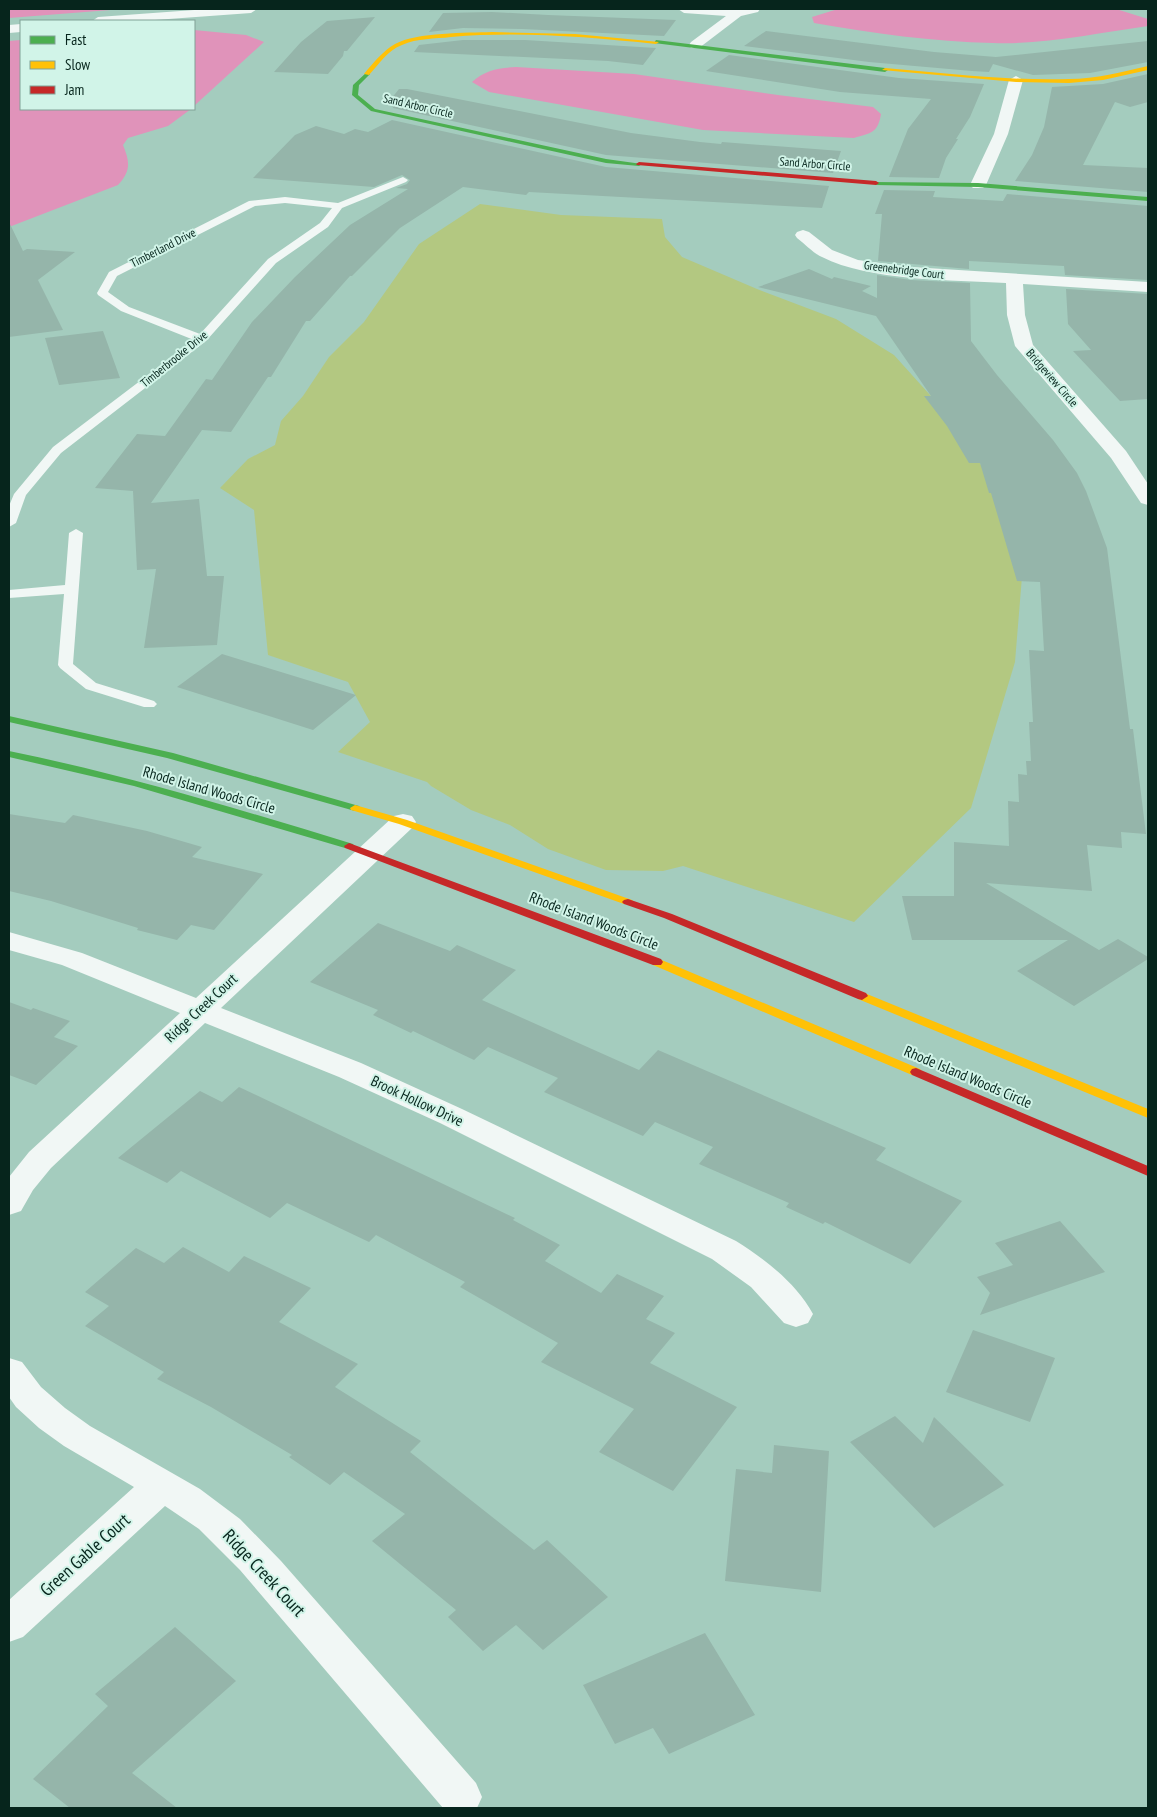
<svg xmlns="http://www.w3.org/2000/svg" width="1157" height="1817" font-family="'PT Sans Narrow',sans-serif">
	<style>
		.green { fill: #b3c881 }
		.water { fill: #e093ba }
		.building { fill: #95b5aa }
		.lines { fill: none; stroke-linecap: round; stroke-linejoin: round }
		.lane { fill: #f1f7f5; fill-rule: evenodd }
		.street { fill: #f1f7f5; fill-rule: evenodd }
		.fast { fill: #4caf50; fill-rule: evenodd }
		.slow { fill: #ffc107; fill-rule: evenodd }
		.jam { fill: #c62828; fill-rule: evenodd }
		.labels { text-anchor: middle; stroke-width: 4; stroke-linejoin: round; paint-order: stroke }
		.far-street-label { font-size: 12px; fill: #06251c; stroke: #d1f4e8 }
		.street-label { font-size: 15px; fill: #06251c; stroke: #d1f4e8 }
		.near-street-label { font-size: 18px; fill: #06251c; stroke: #d1f4e8 }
	</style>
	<rect width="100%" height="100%" fill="#a4ccbe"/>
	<path class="green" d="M480 204 561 215 662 219 665 237 682 257 757 289 836 319 894 355 966 435 1024 552 1015 662 971 808 854 922 683 866 663 871 606 870 548 849 510 825 471 810 431 786 427 782 338 752 370 722 348 682 268 655 254 510 220 488 248 459 275 445 281 421 303 396 329 357 364 322 419 244Z"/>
	<path class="water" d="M9 9H123L9 18Z
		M838 9H1116L1148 19V26C1097 33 1044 45 993 43 933 42 873 33 814 23L812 17Z
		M194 30 246 35 264 42 194 106Z
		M21 40V109H191L168 126 128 138 123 145C130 162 131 171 118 185L9 227V41Z
		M516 67 634 74 778 95 873 107 881 114C878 133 871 133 854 138L703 130 489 92 472 82C485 70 498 68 516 67Z"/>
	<path class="building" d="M492 12 548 15 676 20 664 36 522 29 463 28 429 32 443 13Z
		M375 17 347 51H344L343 56 328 74 274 72 301 42 327 21Z
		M766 31 934 52 996 57 1148 41V62L1090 73 1033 75 993 64 989 72 972 71 869 62 744 46Z
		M463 40H525L656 48 643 65 608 61 414 52 419 45Z
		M729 55 899 78 984 84 970 117 956 139H958L946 158 939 178 889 177 908 129 931 99 840 92 706 71Z
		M1148 74V102L1130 107 1115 102 1083 165 1148 168V192L1015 181 1032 155 1044 127 1052 87 1103 84Z
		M399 89H407L631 133 700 142 721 144 722 142 841 151 833 173 606 155 393 108 391 99Z
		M392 120 606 167 829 186 822 208 529 192 526 195 463 187 400 228 352 276H350L310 321H306L271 377H268L231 432 202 430 151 503 199 499 207 576H224L217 645 144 648 156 569 137 570 133 491 95 488 137 434 165 436 206 379 212 380 252 322 295 277 350 225 408 189 396 188 407 184 410 180 402 175 374 187 253 178 295 135 316 126 344 134 355 129 368 132Z
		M884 190 935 191 933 197 1003 201 1007 194 1148 206V280L1065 275 1064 266 969 261V269L878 261 882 214H875Z
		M9 222 23 251 27 249 75 252 38 280 63 330 9 337Z
		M809 269 832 279 834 277 871 286 862 291 877 298V275L911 280 970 283 971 341 997 375 1053 440 1077 473 1086 491 1107 548 1130 729H1133L1146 834 1121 832 1122 848 1087 845 1092 891 986 883 1099 950 1118 939 1148 957V959L1074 1006 1017 971 1068 940H912L902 896H954V842L1009 846 1008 801 1019 802 1018 774 1027 775 1026 761H1031L1029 722H1033L1029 650 1044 651 1040 582 1017 581 991 493H989L980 463H969L947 426 924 396H931L876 316 758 287Z
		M1066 289 1148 294V399L1120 401 1073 351 1091 350 1068 324Z
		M103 331 120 378 59 385 45 338Z
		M222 654 356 695 313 730 177 687Z
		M9 814 65 823 73 815 147 831 202 847 192 857 263 874 214 930 191 925 177 940 137 930 138 928 51 901 9 891Z
		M378 923 450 951 457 945 516 970 482 1000 639 1070 658 1050 886 1148 876 1160 962 1201 910 1264 825 1222 823 1224 786 1207 789 1203 699 1164 713 1147 655 1122 643 1136 544 1092 558 1078 488 1047 474 1060 413 1031 411 1033 373 1015 378 1010 310 982Z
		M9 1002 31 1010 33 1008 70 1021 54 1037 78 1046 36 1085 9 1075Z
		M239 1087 515 1218 513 1220 560 1245 545 1261 601 1293 617 1274 664 1296 646 1319 675 1333 650 1363 737 1407 673 1491 599 1452 634 1409 541 1362 558 1343 460 1287 465 1282 376 1235 369 1242 287 1203 270 1218 181 1171 167 1183 118 1158 200 1091 222 1102Z
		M1060 1221 1105 1272 980 1315 990 1293 977 1277 1013 1265 995 1243Z
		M183 1247 229 1272 244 1256 311 1288 279 1322 358 1364 335 1387 421 1441 410 1452 534 1550 547 1540 608 1597 543 1650 516 1625 483 1651 448 1617 456 1610 372 1541 405 1514 344 1472 330 1485 289 1457 292 1455 211 1407 157 1379 164 1372 85 1326 109 1306 85 1292 136 1248 164 1263Z
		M973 1330 1055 1358 1030 1422 946 1392Z
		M895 1416 923 1443 934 1417 1004 1485 934 1528 850 1442Z
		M774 1445 829 1451 821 1592 725 1581 736 1469 772 1473Z
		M175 1627 236 1681 132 1773 177 1808H70L33 1779 108 1706 95 1694Z
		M705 1633 755 1715 669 1754 653 1728 615 1744 583 1685Z"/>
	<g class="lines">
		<path class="lane" d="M403 177 408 180 406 182 342 208 328 227 276 263 206 341 61 453 26 495 16 523 9 527V506L14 494 53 447 194 340 121 311 98 295 97 293 109 272 249 201 285 197 338 203ZM285 203 332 208 320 223 268 259 200 334 129 307 108 292 117 276 255 206Z
			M76 529 83 533 73 664 96 683 154 701 157 704 154 707H144L86 689 60 668 58 665 64 594 9 598V590L65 585 69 533Z"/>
		<path class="street" d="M208 9H257L251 13 141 21H92L98 17Z
			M678 9H760L758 12 741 16 699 48H691L689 45 691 42 726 16 684 13Z
			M21 24V32L9 33V25Z
			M1016 76 1023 80 1008 134 986 185 983 188H973L970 185 994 134 1009 80Z
			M803 230 809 232 832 250 858 260 911 267 1148 282V292L1023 284 1025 315 1033 345 1126 451 1148 484V505L1141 503 1111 458 1015 346 1007 315 1006 283C952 280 869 281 822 257 813 253 805 244 797 238L795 235 797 232Z
			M403 814 412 816 416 822 412 828 221 1008 361 1063 462 1109 736 1241C766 1260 796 1283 813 1314L808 1323 796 1327 784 1323 751 1287 712 1259 440 1123 339 1077 205 1023 51 1168 33 1190 21 1211 9 1215V1177L29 1152 180 1013 62 965 9 950V932L82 953 196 998 394 816Z
			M9 1358 22 1362 41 1387 65 1408 90 1426 200 1489 240 1519 281 1561 476 1783 482 1797 477 1808H443L240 1570 199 1529 165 1506 23 1637 9 1642V1600L134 1487 64 1446 39 1428 16 1407 9 1397Z"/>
		<path class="fast" d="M656 40 885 68 888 70 885 72 654 43Z
			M367 72 370 74 359 85 358 95 375 109 606 159 642 164 639 166 606 163 371 111 352 95 353 85Z
			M874 182 978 183 1148 197V201L978 187 876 185 873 183Z
			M9 716 173 753 359 806 360 808 355 811 167 758 9 722Z
			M9 751C126 775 239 809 353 844L354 846 353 848H345L134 786 9 757Z"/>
		<path class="slow" d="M492 32 575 34 659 42 656 44C588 37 519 31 451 37 435 39 417 38 402 45 388 50 379 64 369 75L364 74C373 63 383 51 395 44 417 32 467 33 492 32Z
			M1148 66V70L1103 80 1069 83 1016 82 882 70 885 68C946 73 1008 81 1069 79 1096 79 1122 72 1148 66Z
			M355 805 407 820 632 900 634 902 632 904H624L399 824 351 810 350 808Z
			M657 958 920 1069 922 1072 920 1075H912L653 965 651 962Z
			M862 992 1148 1109V1118L858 999 856 996Z"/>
		<path class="jam" d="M639 162 876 181 879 183 876 185 637 165 636 164Z
			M349 843 661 959 663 962 661 965H653L345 848 344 846Z
			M628 899 672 914 866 993 868 996 862 1000 858 999 664 918 624 904 622 902 624 900Z
			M916 1068 1148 1166V1176L912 1075 910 1072 912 1069Z"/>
	</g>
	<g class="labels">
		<g class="far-street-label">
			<text transform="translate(418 106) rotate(13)" y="4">Sand Arbor Circle</text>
			<text transform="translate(815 164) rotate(4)" y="4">Sand Arbor Circle</text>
			<text transform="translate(163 248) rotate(-27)" y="4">Timberland Drive</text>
			<text transform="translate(904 270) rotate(7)" y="4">Greenebridge Court</text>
			<text transform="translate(174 359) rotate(-39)" y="4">Timberbrooke Drive</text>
			<text transform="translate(1052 378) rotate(49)" y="4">Bridgeview Circle</text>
		</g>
		<g class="street-label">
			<text transform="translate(209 790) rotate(16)" y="5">Rhode Island Woods Circle</text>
			<text transform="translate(594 921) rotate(21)" y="5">Rhode Island Woods Circle</text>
			<text transform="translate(201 1008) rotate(-43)" y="5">Ridge Creek Court</text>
			<text transform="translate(968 1077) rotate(23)" y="5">Rhode Island Woods Circle</text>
			<text transform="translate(417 1101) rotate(25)" y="5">Brook Hollow Drive</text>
		</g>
		<g class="near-street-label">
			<text transform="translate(85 1555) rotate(-42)" y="6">Green Gable Court</text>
			<text transform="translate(264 1573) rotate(47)" y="6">Ridge Creek Court</text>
		</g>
	</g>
	<rect width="1157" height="1817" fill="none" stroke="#06251c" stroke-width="20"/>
	<rect x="20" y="20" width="175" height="90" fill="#d1f4e8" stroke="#80a196"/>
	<rect x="30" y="36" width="25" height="8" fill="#4caf50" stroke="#80a196"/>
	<text x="65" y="45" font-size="15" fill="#06251c">Fast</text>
	<rect x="30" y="61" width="25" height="8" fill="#ffc107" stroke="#80a196"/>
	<text x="65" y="70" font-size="15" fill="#06251c">Slow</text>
	<rect x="30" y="86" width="25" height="8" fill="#c62828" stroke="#80a196"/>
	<text x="65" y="95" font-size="15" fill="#06251c">Jam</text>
</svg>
